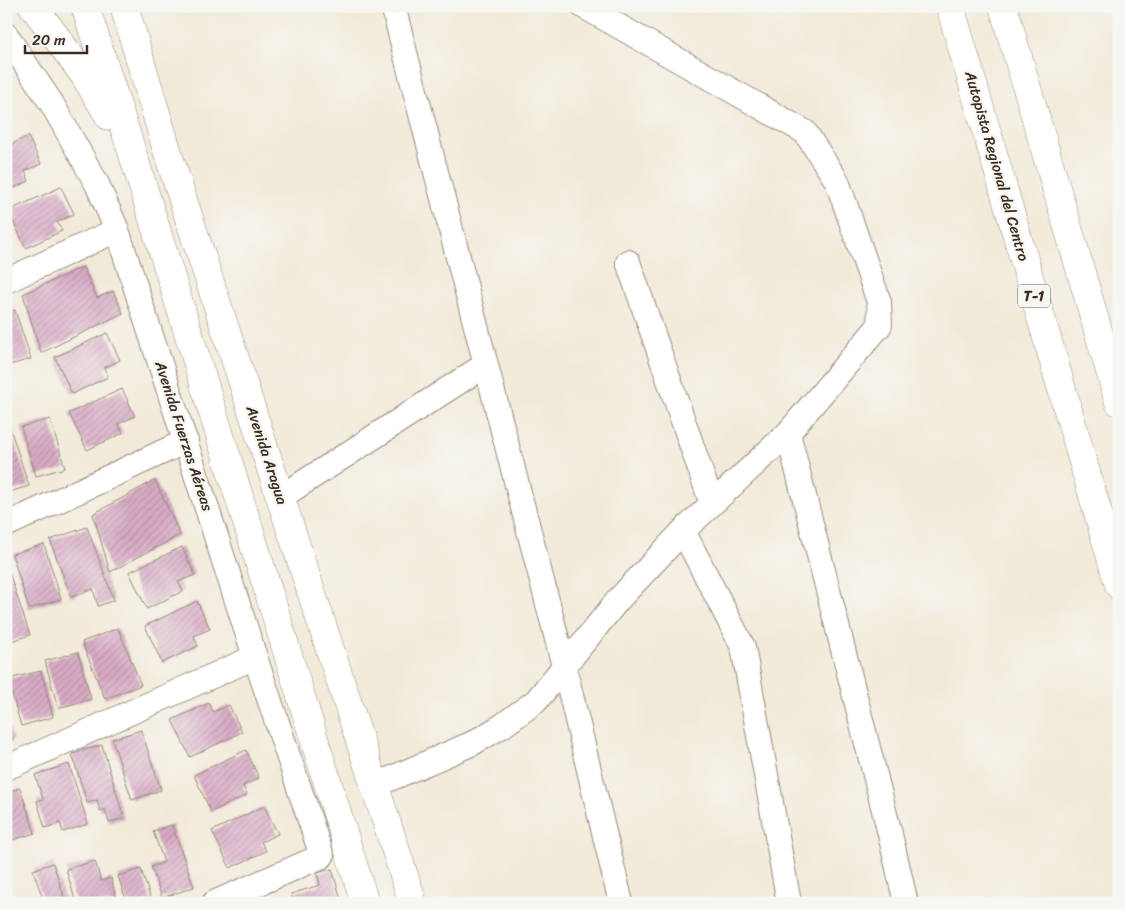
<svg xmlns="http://www.w3.org/2000/svg" width="1125" height="909" font-family="Sriracha,sans-serif">
	<style>
		.building { fill: url(#building-hatch) }
		.lines { fill: none; stroke-linecap: round; stroke-linejoin: round }
		.minor-casing { stroke: #968a7b; stroke-width: 26 }
		.tertiary-casing { stroke: #968a7b; stroke-width: 29 }
		.motorway-casing { stroke: #968a7b; stroke-width: 29 }
		.minor { stroke: #fff; stroke-width: 24 }
		.tertiary { stroke: #fff; stroke-width: 28 }
		.motorway { stroke: #fff; stroke-width: 28 }
		.labels { text-anchor: middle; stroke-width: 5; stroke-linejoin: round; paint-order: stroke }
		.shield { fill: #f6f6f2; stroke: #73675e; stroke-width: 1 }
		.shield-label { font-size: 14px; font-weight: bold; fill: #3b2a1e }
		.street-label { font-size: 15px; fill: #3b2a1e; stroke: #f6f6f2 }
	</style>
	<defs>
		<pattern id="building-hatch" width="6" height="6" patternUnits="userSpaceOnUse" patternTransform="scale(1.25)"><rect width="6" height="6" fill="#d9acc6"/><path d="M-1 1l2-2M0 6l6-6M5 7l2-2" fill="none" stroke="#b18ca0"/></pattern>
	</defs>
	<rect width="100%" height="100%" fill="#f6f6f2"/>
	<filter id="ink" filterUnits="userSpaceOnUse"><feTurbulence type="fractalNoise" baseFrequency=".02" numOctaves="2"/><feDisplacementMap in="SourceGraphic" scale="10" xChannelSelector="R" yChannelSelector="G"/><feConvolveMatrix kernelMatrix="1 2 1 2 8 2 1 2 1" color-interpolation-filters="sRGB"/></filter>
	<filter id="wash" filterUnits="userSpaceOnUse"><feTurbulence type="fractalNoise" baseFrequency=".0096" numOctaves="4" result="noise"/><feDisplacementMap in="SourceGraphic" scale="20" xChannelSelector="R" yChannelSelector="G"/><feGaussianBlur stdDeviation="1.12" result="paint"/><feColorMatrix in="noise" values="0 0 0 0 0 0 0 0 0 0 0 0 0 0 0 0 0 1.4 0 .05"/><feComposite in="paint" operator="in"/></filter>
	<g filter="url(#wash)">
		<rect width="100%" height="100%" fill="#f2ead8"/>
		<g id="blocks">
			<path class="building" d="M6 105 12 116 6 119Z
				M28 136 41 164 25 171 29 181 6 192V147Z
				M61 187 74 214 57 222 62 231 26 248 8 211Z
				M83 267 97 298 113 291 123 313 41 353 23 294Z
				M15 310 31 359 6 366V313Z
				M107 333 120 360 104 368 108 377 72 394 55 357Z
				M122 389 135 416 118 424 123 433 87 450 69 413Z
				M6 416 29 486 6 493Z
				M50 419 65 468 36 476 21 427Z
				M155 480 180 535 110 572 93 514Z
				M87 527 114 600 98 606 93 589 71 597 50 540Z
				M44 544 61 599 29 609 12 554Z
				M182 547 195 575 178 582 183 591 147 609 129 572Z
				M6 563 30 635 11 641 6 627Z
				M197 601 210 629 194 636 198 646 162 663 145 626Z
				M118 628 141 685 105 699 82 642Z
				M78 652 91 699 58 708 45 661Z
				M41 671 53 717 21 726 8 679Z
				M209 703 213 712 229 705 242 732 190 757 172 720Z
				M6 718 13 740 6 742Z
				M141 730 161 790 132 800 112 739Z
				M102 745 124 818 109 823 105 809 100 811 97 800 87 803 72 754Z
				M246 750 259 778 243 786 247 795 211 812 194 775Z
				M69 764 88 824 63 832 60 823 45 828 37 801 43 799 35 775Z
				M20 788 35 833 6 842V793Z
				M264 806 278 834 261 842 266 851 230 868 212 831Z
				M172 825 194 887 162 898 151 867 164 862 153 831Z
				M95 861 101 881 111 878 117 901 116 903H76L66 869Z
				M53 863 66 903H33L43 899 33 870Z
				M141 869 151 900 141 903H127L118 876Z
				M332 869 342 903H294L291 894 320 885 317 873Z"/>
		</g>
	</g>
	<g filter="url(#ink)">
		<use href="#blocks" fill-opacity="0" stroke="#968a7b" stroke-width="1"/>
		<g class="lines">
			<defs>
				<path id="minor" d="M393 6 564 666 621 903
					M6 35 52 104 97 184 117 230 255 657 322 856 214 903
					M628 262 712 504
					M6 281 117 230
					M788 433 889 830 906 903
					M281 497 485 365
					M6 525 186 441
					M683 531 743 647 789 903
					M6 768 255 657
					M376 785 473 743 502 726 536 701 618 600 683 531 788 433 880 325 879 302 837 181 805 132 583 6"/>
				<path id="tertiary" d="M33 6 85 76 109 116
					M85 6 134 158 365 903
					M124 6 170 160 413 903"/>
				<path id="motorway" d="M950 6 1119 585
					M1003 6 1119 402"/>
			</defs>
			<use href="#minor" class="minor-casing"/>
			<use href="#tertiary" class="tertiary-casing"/>
			<use href="#motorway" class="motorway-casing"/>
			<use href="#minor" class="minor"/>
			<use href="#tertiary" class="tertiary"/>
			<use href="#motorway" class="motorway"/>
		</g>
	</g>
	<g class="labels">
		<rect class="shield" x="1018" y="284.5" width="32" height="23" rx="4"/>
		<g class="shield-label">
			<text x="1034" y="301">T-1</text>
		</g>
		<g class="street-label">
			<text transform="translate(997 166) rotate(74)" y="5">Autopista Regional del Centro</text>
			<text transform="translate(184 436) rotate(72)" y="5">Avenida Fuerzas Aéreas</text>
			<text transform="translate(267 455) rotate(72)" y="5">Avenida Aragua</text>
		</g>
	</g>
	<rect width="1125" height="909" fill="none" stroke="#f6f6f2" stroke-width="25"/>
	<path d="M25 45v8h62v-8" fill="none" stroke="#3b2a1e" stroke-width="2.5"/>
	<text x="32" y="45" font-size="15" fill="#3b2a1e" stroke="#f6f6f2" stroke-width="4" paint-order="stroke">20 m</text>
</svg>
